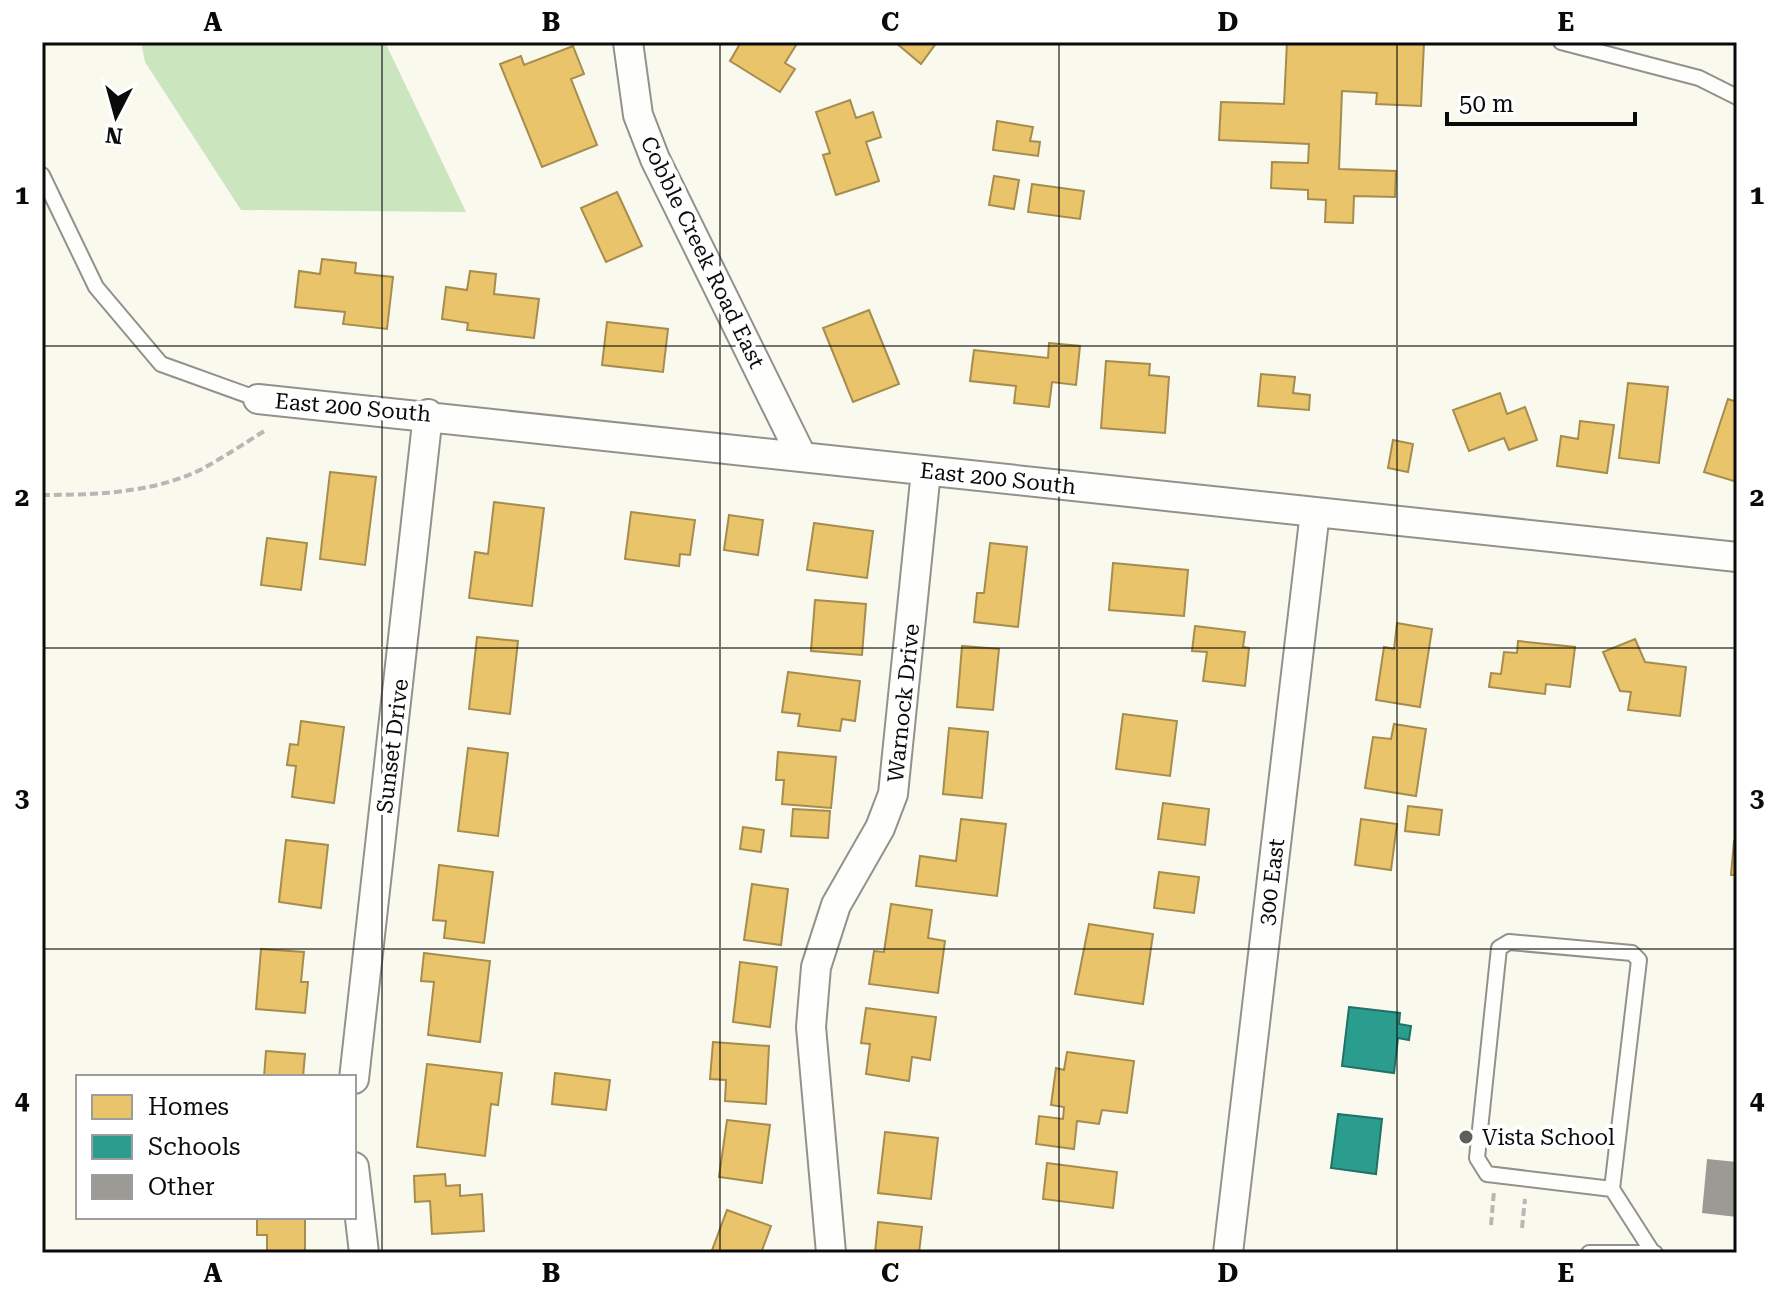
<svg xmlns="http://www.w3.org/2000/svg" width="1779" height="1295" font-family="'Roboto Serif',serif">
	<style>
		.forest { fill: #cbe5be }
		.homes { fill: #e9c46a; stroke: #a68c4d; stroke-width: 2 }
		.schools { fill: #2a9d8f; stroke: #207167; stroke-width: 2 }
		.building { fill: #9c9a94 }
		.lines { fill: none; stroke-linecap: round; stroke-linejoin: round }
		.service-casing { stroke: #92928d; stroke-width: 18 }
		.minor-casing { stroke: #92928d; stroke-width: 32 }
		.path { stroke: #b7b7b5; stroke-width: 4; stroke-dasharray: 8 4; stroke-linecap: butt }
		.service { stroke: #fefefc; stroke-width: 14 }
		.minor { stroke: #fefefc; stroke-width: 28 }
		.grid { fill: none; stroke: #0a0a0a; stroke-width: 2; stroke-opacity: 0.55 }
		.poi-dot { fill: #5e5e5a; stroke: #fff; stroke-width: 3 }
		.labels { text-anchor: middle; stroke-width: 8; stroke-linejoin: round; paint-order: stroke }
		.street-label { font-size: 22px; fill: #0a0a0a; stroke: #fff }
		.poi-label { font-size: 22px; fill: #0a0a0a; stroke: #fff; text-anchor: start }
		.neatline { fill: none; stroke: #0a0a0a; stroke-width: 3 }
		.grid-label { font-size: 26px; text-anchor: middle; font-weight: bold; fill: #0a0a0a }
	</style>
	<rect width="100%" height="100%" fill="#f9f9ee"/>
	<path class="forest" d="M141 42H385L466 212 241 210 145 62Z"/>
	<path class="homes" d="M741 42H798L785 63 795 69 780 92 730 61Z
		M895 42H937L921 64Z
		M1287 42 1424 43 1421 106 1376 104 1377 93 1342 91 1339 169 1396 171 1395 197 1354 196 1353 223 1325 222 1326 200 1308 199V190L1271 188 1272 162 1308 163 1309 144 1219 140 1221 102 1284 104Z
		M573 46 584 74 571 79 597 145 542 167 500 64 521 56 524 65Z
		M850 100 856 118 873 112 881 137 866 142 879 181 836 195 823 155 830 153 816 112Z
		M997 121 1033 127 1030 141 1040 142 1038 156 993 150Z
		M994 176 1019 180 1014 209 989 205Z
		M1032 184 1084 191 1080 219 1028 212Z
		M617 192 642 246 606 262 581 208Z
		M322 259 356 263 355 273 393 277 387 329 343 324 345 312 295 307 299 271 320 274Z
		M470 271 496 274 494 294 539 299 534 338 467 330 468 323 442 319 446 287 467 290Z
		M869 310 899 384 853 402 823 328Z
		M607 322 668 329 663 372 602 365Z
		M1049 343 1080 346 1076 385 1052 382 1049 407 1014 403 1016 386 970 381 974 350 1048 358Z
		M1106 361 1150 364 1149 375 1169 377 1165 433 1101 428Z
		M1261 374 1295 377 1293 393 1310 395 1309 410 1258 406Z
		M1628 383 1668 387 1659 463 1619 458Z
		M1500 393 1507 414 1525 407 1537 440 1509 450 1504 438 1469 451 1453 410Z
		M1728 399 1737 402V482L1704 472Z
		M1580 421 1614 425 1607 473 1557 466 1561 436 1578 439Z
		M1393 440 1413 444 1408 472 1388 468Z
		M330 472 376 477 365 565 320 559Z
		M494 502 544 508 532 606 469 598 475 552 488 554Z
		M631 512 695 520 690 555 680 554 679 566 625 559Z
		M729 515 763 520 758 555 724 550Z
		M814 523 873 531 867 578 807 570Z
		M267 538 307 543 301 590 261 585Z
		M990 543 1027 547 1018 627 974 622 977 593H984Z
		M1113 563 1188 570 1184 616 1109 610Z
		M815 600 866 604 862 655 811 651Z
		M1397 623 1432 629 1420 707 1376 700 1384 647 1394 649Z
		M1195 626 1245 632 1243 647 1249 648 1245 686 1203 681 1207 652 1192 651Z
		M477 637 518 641 510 714 469 709Z
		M1635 639 1645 662 1686 667 1680 716 1628 710 1631 692 1620 691 1603 652Z
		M1518 641 1575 647 1570 687 1546 684 1545 694 1489 687 1491 673 1501 674 1504 652 1517 653Z
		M962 646 999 649 993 710 957 707Z
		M788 672 860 681 855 721 842 719 840 731 798 726 800 714 782 712Z
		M1123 714 1177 721 1170 776 1116 769Z
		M301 721 344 727 334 803 292 797 296 766 287 765 290 744 298 745Z
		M1394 724 1426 729 1416 796 1365 788 1373 737 1391 739Z
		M949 728 988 732 982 798 943 794Z
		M468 748 508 753 498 836 458 831Z
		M778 752 836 757 831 808 782 804 784 780H776Z
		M1163 803 1209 809 1205 845 1158 839Z
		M1408 806 1442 810 1439 835 1405 831Z
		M793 809 830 811 828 838 791 836Z
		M961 819 1006 824 997 896 916 886 920 856 956 861Z
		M1361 819 1397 824 1391 870 1355 865Z
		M743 827 764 830 761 852 740 849Z
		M286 840 328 845 321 908 279 902Z
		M1734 841H1737V875H1731Z
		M439 865 493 872 484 943 444 938 446 921 433 920Z
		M1159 872 1199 877 1194 913 1154 908Z
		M752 884 788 889 781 945 744 940Z
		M891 904 932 910 928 938 945 941 938 993 869 984 874 951 884 952Z
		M1089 924 1153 934 1143 1004 1075 994Z
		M261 949 304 952 301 982H308L305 1013 256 1009Z
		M424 953 490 961 480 1042 428 1035 434 982 421 981Z
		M740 962 777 967 770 1027 733 1022Z
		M866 1008 936 1017 930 1060 912 1057 909 1081 866 1074 870 1044 861 1043Z
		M713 1042 769 1046 766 1104 725 1101 726 1080 710 1079Z
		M266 1051 305 1054 303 1077H264Z
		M1067 1052 1134 1061 1127 1113 1102 1110 1099 1124 1077 1121 1074 1149 1036 1144 1039 1116 1063 1119 1064 1107 1051 1105 1056 1068 1064 1070Z
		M427 1064 502 1073 498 1105 491 1104 485 1156 417 1147Z
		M555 1073 610 1080 606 1110 552 1104Z
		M727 1120 770 1125 762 1183 719 1177Z
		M885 1132 938 1138 931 1199 878 1193Z
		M1047 1163 1117 1172 1113 1208 1043 1199Z
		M445 1174 446 1186 460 1185V1196L482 1194 484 1231 432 1234 430 1201 415 1202 414 1176Z
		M727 1210 771 1226 761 1253H711Z
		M257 1217H305V1251H267V1235H257Z
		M878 1222 922 1227 919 1253H923H875Z"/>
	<path class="schools" d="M1349 1007 1400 1013 1399 1024 1411 1026 1409 1040 1398 1038 1394 1073 1342 1066Z
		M1338 1114 1382 1119 1376 1174 1331 1168Z"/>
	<path class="building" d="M1707 1159 1737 1162V1217L1702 1213Z"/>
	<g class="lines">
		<defs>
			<path id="service" d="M1561 42 1699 78 1737 97
				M42 175 96 287 161 364 258 399
				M1612 1189 1487 1174 1477 1158 1499 948 1509 942 1632 953 1639 960 1612 1189 1653 1253
				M1589 1253H1655"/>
			<path id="minor" d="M628 42 638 115 655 159 801 455
				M258 399 1737 557
				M354 1079 428 414
				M354 1167 364 1253
				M831 1253 811 1027 816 967 836 905 880 828 893 794 926 471
				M1228 1253 1315 512"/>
		</defs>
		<use href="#service" class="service-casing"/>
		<use href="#minor" class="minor-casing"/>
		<path class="path" d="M42 495C95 495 154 493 202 469 224 457 245 443 266 430
			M1491 1225 1494 1191
			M1522 1228 1525 1199"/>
		<use href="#service" class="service"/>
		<use href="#minor" class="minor"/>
	</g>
	<path class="grid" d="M382 42V1253M720 42V1253M1059 42V1253M1397 42V1253M42 346H1737M42 648H1737M42 949H1737"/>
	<circle class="poi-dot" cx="1466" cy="1137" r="8"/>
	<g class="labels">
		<g class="street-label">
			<text transform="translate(703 252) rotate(64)" y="8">Cobble Creek Road East</text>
			<text transform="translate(353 407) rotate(5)" y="8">East 200 South</text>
			<text transform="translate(998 478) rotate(6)" y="8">East 200 South</text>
			<text transform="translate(903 703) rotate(-84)" y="8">Warnock Drive</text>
			<text transform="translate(392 746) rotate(-83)" y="8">Sunset Drive</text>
			<text transform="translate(1271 882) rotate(-83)" y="8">300 East</text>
		</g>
		<g class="poi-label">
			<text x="1482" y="1145">Vista School</text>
		</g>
	</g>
	<rect width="1779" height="1295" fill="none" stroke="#ffffff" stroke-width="88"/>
	<rect x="76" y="1075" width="280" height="144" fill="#ffffff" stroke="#9d9d9d" stroke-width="2"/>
	<rect x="92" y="1095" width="40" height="24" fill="#e9c46a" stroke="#9d9d9d" stroke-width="2"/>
	<text x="148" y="1115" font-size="24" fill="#0a0a0a">Homes</text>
	<rect x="92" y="1135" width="40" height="24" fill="#2a9d8f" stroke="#9d9d9d" stroke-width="2"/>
	<text x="148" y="1155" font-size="24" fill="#0a0a0a">Schools</text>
	<rect x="92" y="1175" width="40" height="24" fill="#9c9a94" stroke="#9d9d9d" stroke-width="2"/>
	<text x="148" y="1195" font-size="24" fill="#0a0a0a">Other</text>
	<g transform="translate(116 116) rotate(186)" stroke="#ffffff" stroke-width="6" paint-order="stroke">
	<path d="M0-6L14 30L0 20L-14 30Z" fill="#0a0a0a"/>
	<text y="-12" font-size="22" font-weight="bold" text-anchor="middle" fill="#0a0a0a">N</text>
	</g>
	<path d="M1447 112v12h188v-12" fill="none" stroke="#0a0a0a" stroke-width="4"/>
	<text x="1459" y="112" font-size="24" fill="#0a0a0a" stroke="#ffffff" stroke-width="6" paint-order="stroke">50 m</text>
	<rect x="44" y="44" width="1691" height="1207" class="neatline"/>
	<g class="grid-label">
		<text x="213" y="31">A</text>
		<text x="551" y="31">B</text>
		<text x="890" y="31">C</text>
		<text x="1228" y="31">D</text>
		<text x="1566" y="31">E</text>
		<text x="22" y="204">1</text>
		<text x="1757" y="204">1</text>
		<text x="22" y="506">2</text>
		<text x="1757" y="506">2</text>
		<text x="22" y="807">3</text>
		<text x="1757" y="807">3</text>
		<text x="22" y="1109">4</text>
		<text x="1757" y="1109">4</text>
		<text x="213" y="1282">A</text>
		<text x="551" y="1282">B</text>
		<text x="890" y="1282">C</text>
		<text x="1228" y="1282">D</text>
		<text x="1566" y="1282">E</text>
	</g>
</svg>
